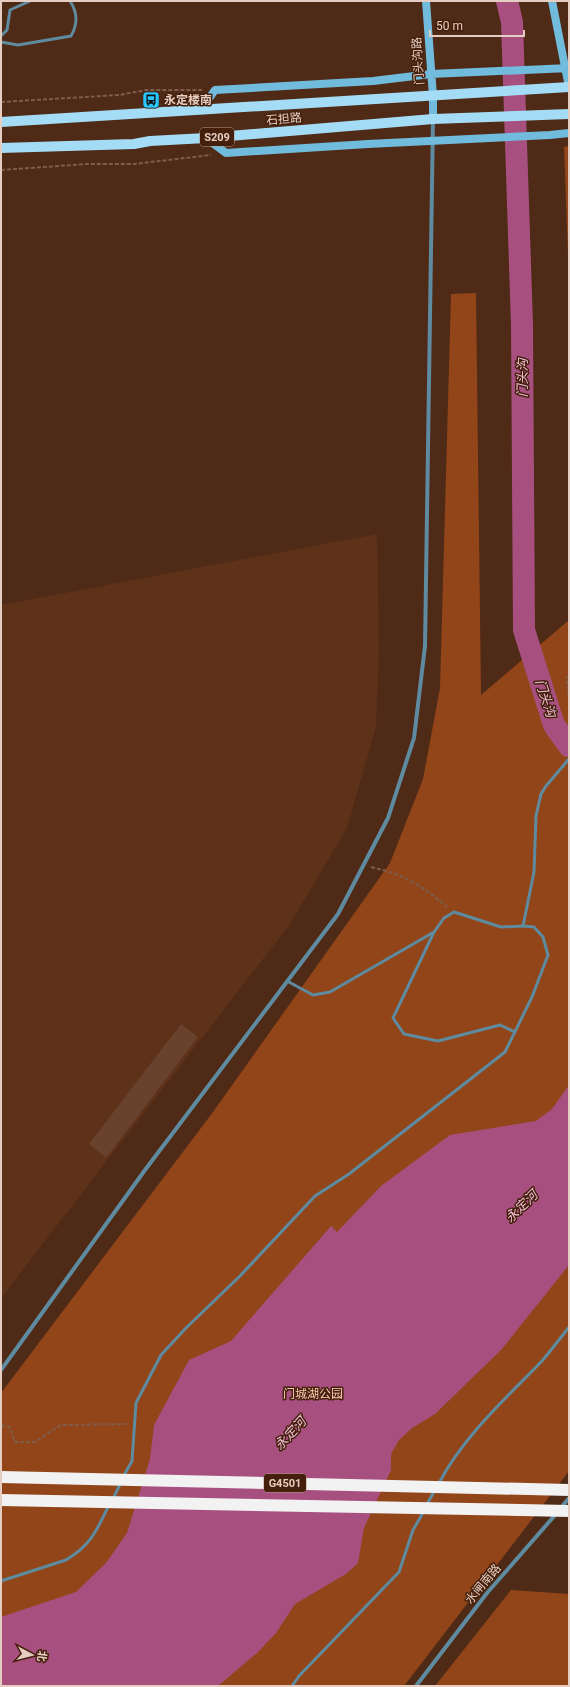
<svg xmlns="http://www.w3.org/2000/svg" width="570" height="1687" font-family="Roboto,'Noto Sans SC',sans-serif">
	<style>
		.built { fill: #5e3119 }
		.green { fill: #914518 }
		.water { fill: #a75080 }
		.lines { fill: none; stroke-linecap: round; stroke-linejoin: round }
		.river { stroke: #a75080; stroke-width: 22 }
		.building { fill: #69422d }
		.path { stroke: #7e5d4c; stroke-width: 2; stroke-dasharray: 4 2; stroke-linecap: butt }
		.lane { stroke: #5e8b9f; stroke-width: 3 }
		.street { stroke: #5e8b9f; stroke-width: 4 }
		.secondary { stroke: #71bcdc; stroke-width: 8 }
		.primary { stroke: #a5dcf5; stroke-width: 10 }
		.highway-bridge { stroke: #f2f2f2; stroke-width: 12 }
		.labels { text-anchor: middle; stroke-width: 3; stroke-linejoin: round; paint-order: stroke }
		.shield { fill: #441f0b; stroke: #b5998a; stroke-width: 1 }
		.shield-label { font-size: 11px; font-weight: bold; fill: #e5cdc1 }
		.street-label { font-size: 12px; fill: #e5cdc1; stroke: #441f0b }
		.poi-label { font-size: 12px; font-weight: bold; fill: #e5cdc1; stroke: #441f0b; text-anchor: start }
		.park-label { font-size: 12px; fill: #fdcdb5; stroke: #441f0b }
		.water-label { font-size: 13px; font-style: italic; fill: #f1c0d8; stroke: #441f0b }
	</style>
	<rect width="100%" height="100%" fill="#4f2a16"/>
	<path class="built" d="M377 534 379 651 376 727 347 828 290 924 1 1298V605Z"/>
	<path class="green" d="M569 146V283L564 147Z
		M476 293 481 695 569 620V1471L404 1686H1V1393L213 1112 390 863 423 779 440 688 451 294Z
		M511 1590 569 1594V1686H435Z"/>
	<path class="water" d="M569 1085V1265L501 1350 435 1414 412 1428 399 1440 391 1454V1470L364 1528 358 1563 346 1574 295 1604 276 1633 257 1653 218 1686H1V1617L76 1592 106 1563 127 1533 150 1459 154 1425 189 1360 231 1341 331 1226 337 1232 381 1186 450 1135 536 1121 552 1109Z"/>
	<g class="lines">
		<path class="river" d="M507 1 512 22 522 325 524 630 554 725 569 746"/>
	</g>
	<path class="building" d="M181 1024 198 1037 106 1158 89 1144Z"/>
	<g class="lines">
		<path class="path" d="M1 102 119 95 146 90H202
			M1 170 87 164H134L211 155
			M569 675 567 678 569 702
			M371 867C405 875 420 884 447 907
			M1 1425 10 1427 15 1442H35L61 1425 127 1424"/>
		<path class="lane" d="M1 36 7 30 10 10 30 1
			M1 42 18 45 71 36C78 24 78 13 70 1
			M523 926 534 872 536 816 541 794 546 786 569 759
			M434 932 393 1018 404 1034 438 1041 500 1025 515 1032
			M123 1477 132 1461 136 1403 161 1355 186 1328 240 1276 315 1196 349 1174 505 1052 532 997 548 955 543 937 534 927 523 926 501 927 454 912 444 918 434 932 330 992 313 995 287 981
			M439 1483C464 1436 505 1399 542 1361 551 1350 560 1339 569 1327
			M113 1499 121 1482
			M427 1504 435 1490
			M1 1581 66 1560C91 1545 97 1530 109 1505
			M292 1686 299 1676 399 1572 413 1530 424 1511"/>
		<path class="street" d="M1 1370 145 1170 338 914 388 818 414 738 425 646 433 119
			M560 1509 569 1498
			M416 1686 487 1593 556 1514"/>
		<path class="secondary" d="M426 1 433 96V119
			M552 1 569 87
			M201 110 215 90 373 81 431 74 569 68
			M206 138 226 153 368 144 550 135 569 133"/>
		<path class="primary" d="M1 122 569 87
			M1 148 134 144 150 141 206 138 433 119 569 114"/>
		<path class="highway-bridge" d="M1 1477 569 1490
			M1 1500 569 1511"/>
	</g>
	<defs>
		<symbol id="bus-square" viewBox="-11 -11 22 22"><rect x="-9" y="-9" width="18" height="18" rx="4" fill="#27c8ff" stroke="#441f0b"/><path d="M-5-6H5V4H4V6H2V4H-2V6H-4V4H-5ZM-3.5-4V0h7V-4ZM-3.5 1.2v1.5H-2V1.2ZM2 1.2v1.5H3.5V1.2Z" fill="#111"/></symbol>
	</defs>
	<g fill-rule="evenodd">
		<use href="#bus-square" x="141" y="90" width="20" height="20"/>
	</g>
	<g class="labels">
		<g class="shield">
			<rect x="200" y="128" width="34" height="18" rx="3"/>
			<rect x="264" y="1474" width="42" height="18" rx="3"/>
		</g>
		<g class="shield-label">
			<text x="217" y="141">S209</text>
			<text x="285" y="1487">G4501</text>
		</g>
		<g class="street-label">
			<text transform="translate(418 61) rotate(-94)" y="4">门头沟路</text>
			<text transform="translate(284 119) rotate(-5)" y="4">石担路</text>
			<text transform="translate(483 1584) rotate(-50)" y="4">水闸南路</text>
		</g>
		<g class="poi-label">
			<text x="164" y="104">永定楼南</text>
		</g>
		<g class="park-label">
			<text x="313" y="1398">门城湖公园</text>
		</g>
		<g class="water-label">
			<text transform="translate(522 378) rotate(-90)" y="5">门头沟</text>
			<text transform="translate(546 698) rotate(72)" y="5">门头沟</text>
			<text transform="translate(521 1206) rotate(-44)" y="5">永定河</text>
			<text transform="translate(290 1433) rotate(-47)" y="5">永定河</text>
		</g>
	</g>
	<rect width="570" height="1687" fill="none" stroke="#e5cdc1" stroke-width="4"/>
	<g transform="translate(32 1655) rotate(97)" stroke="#441f0b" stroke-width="3" paint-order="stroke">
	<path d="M0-3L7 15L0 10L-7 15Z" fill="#e5cdc1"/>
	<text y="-6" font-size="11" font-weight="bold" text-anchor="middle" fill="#e5cdc1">北</text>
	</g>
	<path d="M430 30v6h94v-6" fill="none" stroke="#e5cdc1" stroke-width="2"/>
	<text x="436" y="30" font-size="12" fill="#e5cdc1" stroke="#441f0b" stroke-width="3" paint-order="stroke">50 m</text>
</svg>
